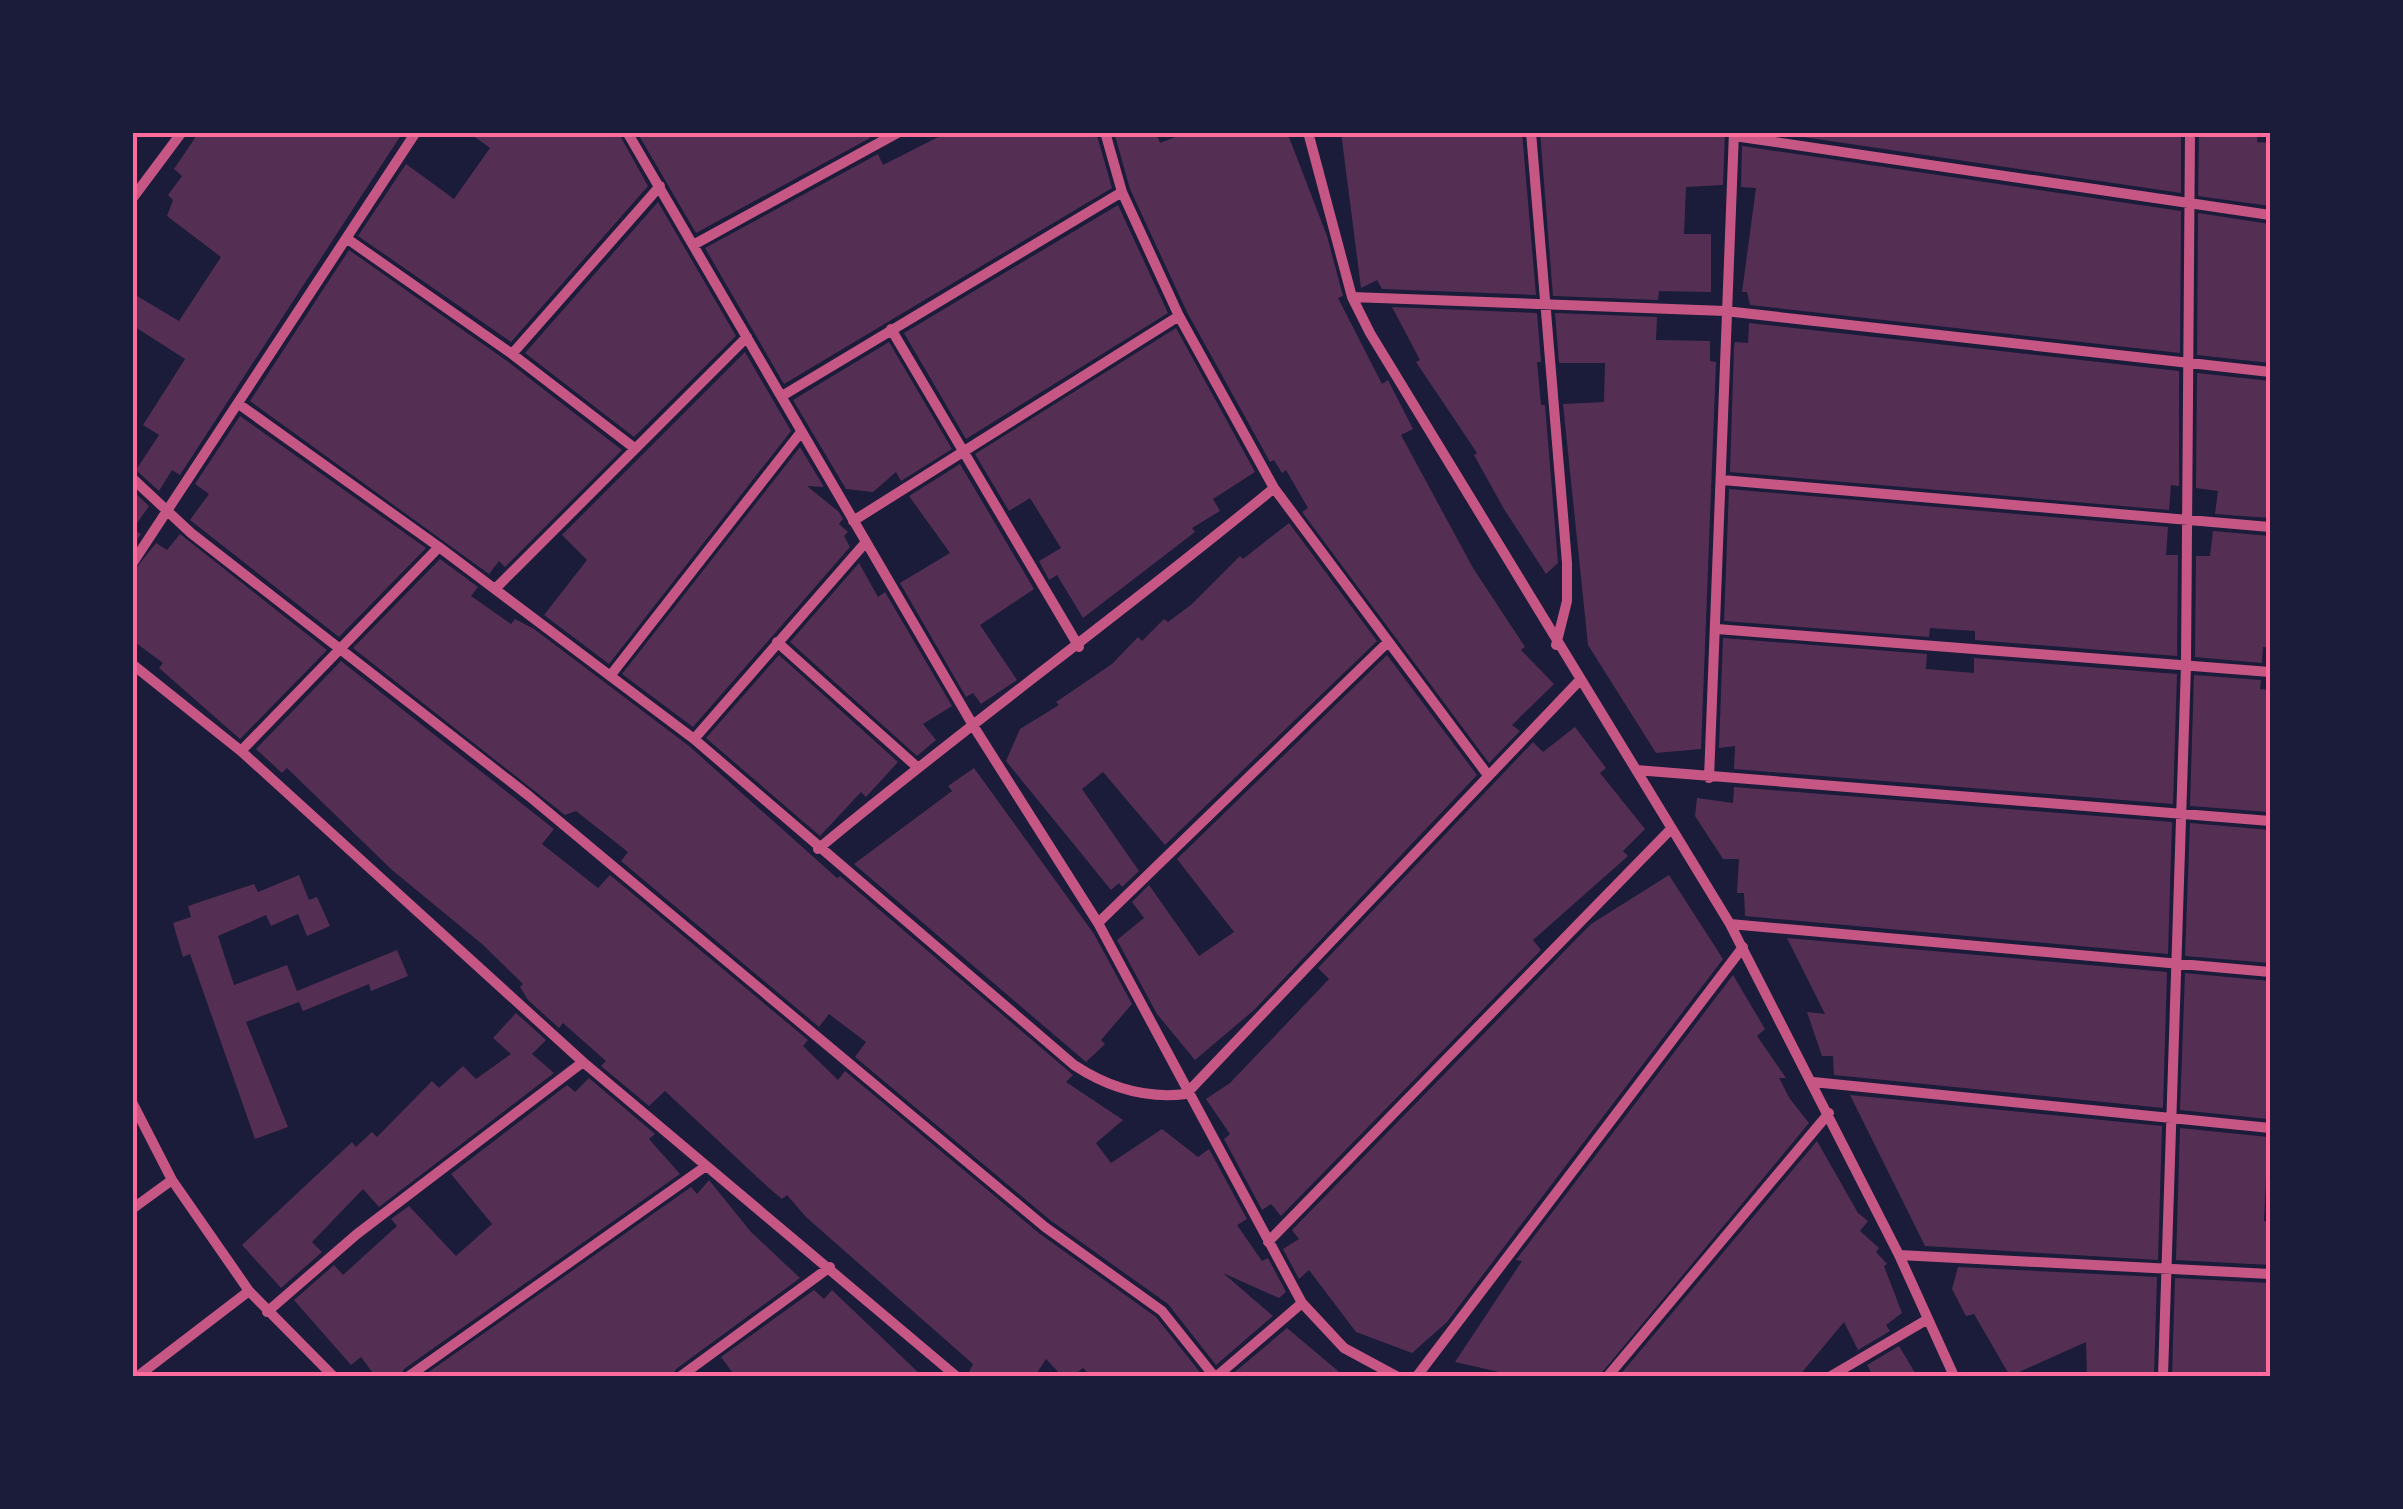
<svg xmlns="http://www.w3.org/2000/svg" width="2403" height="1509" font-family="Commissioner,sans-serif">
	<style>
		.building { fill: #542f53 }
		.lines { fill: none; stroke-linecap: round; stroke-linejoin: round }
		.minor { stroke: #c65784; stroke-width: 10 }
		.neatline { fill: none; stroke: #ff6b9d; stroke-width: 4 }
	</style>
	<rect width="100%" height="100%" fill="#1b1b3a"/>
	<path class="building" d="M199 132H403L180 475 172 470 159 491 136 470 159 435 143 425 185 359 132 325V293L179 321 221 257 167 216 173 200 168 195 182 176 174 169Z
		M468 132H618L648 186 511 342 358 236 406 164 454 199 490 148Z
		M637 132H868L870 138 696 233Z
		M948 132H1096L1112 188 784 384 705 248 878 154 883 165Z
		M1114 132H1156L1160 143 1188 132H1287L1327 236 1343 296 1338 298 1382 384 1388 380 1413 429 1401 435 1473 568 1525 647 1521 650 1554 684 1512 725 1520 731 1489 763 1302 512 1308 508 1286 470 1282 473 1274 460 1270 462 1187 312 1130 189Z
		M1341 132H1522L1536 295 1382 289 1377 280 1361 288Z
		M1540 132H1611L1612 137 1725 132 1723 185 1686 187 1684 234H1711V292L1659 291 1658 300 1553 296Z
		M1770 132H2181V193Z
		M2199 132H2258L2257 142 2270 143V206L2198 196Z
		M1742 146 2181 211 2180 353 1750 305 1747 292H1742L1756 188 1741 187Z
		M658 202 736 336 634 437 525 353Z
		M1118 205 1168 313 966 439 904 333Z
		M2198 213 2270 224V363L2197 355Z
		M349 250 507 361 622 450 505 567 499 561 489 574 250 401Z
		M1392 307 1537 313 1541 362H1537L1541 405H1545L1558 563 1546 574 1504 509 1474 455 1477 453 1416 362 1420 360Z
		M1555 313 1657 317 1656 340 1710 341V361L1716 362 1701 749 1656 753 1588 645 1563 404 1604 402 1605 363H1559Z
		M1749 323 2179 371V486L2171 485 2169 510 1730 472 1734 347 1735 342 1748 343Z
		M1176 328 1255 472 1213 499 1220 511 1192 528 1195 532 1083 618 1057 575 1049 580 1039 561 1061 548 1030 498 1009 511 975 454Z
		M889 342 952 449 901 481 896 472 873 492 846 489 793 400Z
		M745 352 791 431 609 664 544 615 587 560 562 535Z
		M2197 373 2270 381V518L2215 514 2218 491 2196 488Z
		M240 416 426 548 339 637 190 520 209 494 195 484Z
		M800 447 824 487 807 486 839 512 843 519 839 524 848 532 844 536 850 547 693 727 622 674Z
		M960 464 1034 589 980 625 1017 680 981 704 973 693 966 697 900 583 950 553 909 496Z
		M1729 489 2168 527 2166 555H2178L2177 656 1975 640V631L1930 628 1929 637 1724 621Z
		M132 490 149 506 133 529 141 534 132 547Z
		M1289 523 1377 641 1165 845 1103 772 1082 789 1139 871 1122 887 1119 883 1111 890 1006 761 1020 729 1059 705 1056 702 1112 664 1138 637 1142 641 1164 619 1168 622 1192 604 1240 556 1243 559Z
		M2213 531 2270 536V648L2263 647 2262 663 2195 657 2196 556H2210Z
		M180 534 327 650 240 739 159 668 163 663 132 640V573L156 543 167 550Z
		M440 559 478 587 471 596 511 624 515 619 534 629 689 746 837 878 840 876 1073 1075 1066 1082 1123 1120 1096 1143 1111 1163 1162 1129 1198 1157 1209 1149 1247 1219 1237 1225 1262 1261 1268 1258 1286 1292 1279 1298 1223 1273 1273 1316 1216 1365 1168 1304 1050 1220 855 1057 866 1042 829 1014 819 1027 621 861 628 852 576 811 565 815 353 648Z
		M859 563 878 597 885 592 952 706 923 724 936 740 917 756 790 642Z
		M1723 638 1927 654 1926 669 1974 673V658L2177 674 2173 804 1734 769 1735 746 1719 748Z
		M779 655 898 762 866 797 861 792 820 836 706 738Z
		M1387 655 1477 775 1254 1010 1195 1060 1157 1014 1117 940 1144 918 1132 902 1149 885 1199 956 1234 932 1177 859Z
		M341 661 554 829 542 844 598 888 610 875 808 1040 803 1046 838 1080 845 1071 1040 1234 1156 1317 1203 1376H1091L1083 1368 1073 1376H1062L1046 1359 1035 1376H967L973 1364 806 1217 787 1195 782 1199 770 1189 665 1091 649 1106 601 1066 606 1061 563 1023 559 1028 528 1000 520 987 523 984 482 944 392 870 287 768 282 773 256 749Z
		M2194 675 2261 680 2260 689 2270 690V812L2190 806Z
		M1575 727 1606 768 1600 773 1645 829 1623 851 1628 856 1533 940 1541 950 1281 1216 1271 1204 1262 1210 1224 1139 1230 1134 1206 1099 1230 1083 1329 979 1318 968 1533 742 1543 752Z
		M974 768 1094 934 1132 1004 1101 1040 1105 1044 1086 1062 854 864 952 791 948 786Z
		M1734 787 2172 822 2168 954 1745 916 1744 893H1737L1739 859H1723L1695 816 1697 798 1733 803Z
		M2190 823 2270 830V963L2185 956Z
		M299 875 309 900 317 897 330 926 307 936 298 914 271 926 266 915 218 936 234 985 287 965 297 991 397 950 408 976 371 991 369 984 303 1011 299 1002 246 1022 288 1127 255 1139 190 954 183 957 173 923 191 917 188 906 254 884 258 892Z
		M1669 875 1723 959 1447 1322 1412 1353 1356 1332 1309 1270 1299 1279 1283 1249 1299 1239 1292 1230 1591 924Z
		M1787 938 2167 972 2163 1108 1834 1075 1833 1056H1822L1807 1012 1825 1014Z
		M2185 973 2270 981 2268 1119 2180 1110Z
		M1733 975 1765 1029 1757 1036 1786 1078H1779L1790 1099 1809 1123 1599 1376H1496L1499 1372 1455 1362 1522 1261 1516 1260Z
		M516 1013 546 1040 532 1054 554 1073 379 1207 363 1189 312 1242 322 1252 281 1288 242 1245 352 1142 356 1147 372 1132 377 1137 432 1081 439 1088 463 1066 476 1079 511 1054 493 1038Z
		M589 1078 655 1134 649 1139 680 1174 404 1369 400 1376H375L361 1357 351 1365 294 1300 334 1265 343 1275 397 1226 391 1219 409 1206 456 1256 492 1224 451 1174 567 1085 575 1092Z
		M1850 1095 2162 1126 2158 1260 1925 1246Z
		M2180 1128 2268 1137 2264 1221 2270 1222V1265L2176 1260Z
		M1817 1141 1858 1213 1868 1221 1860 1231 1879 1248 1876 1252 1887 1264 1884 1266 1902 1313 1886 1325 1890 1331 1858 1350 1844 1322 1799 1376H1619Z
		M709 1180 751 1232 800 1278 676 1369 672 1376H423L691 1187 697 1194Z
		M1958 1267 2157 1277 2154 1376H2087L2086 1342 2010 1376 1974 1314 1966 1316 1952 1289Z
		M2175 1278 2270 1283V1376H2172Z
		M814 1290 824 1299 832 1290 922 1376H735L721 1357Z
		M1287 1328 1344 1376H1230Z
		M1899 1346 1917 1376H1873L1867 1365Z"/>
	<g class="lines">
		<path class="minor" d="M627 132 974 727 1098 923 1302 1303 1344 1348 1396 1376
			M1105 132 1122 192
			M1308 132 1352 297 1370 333 1730 924 1899 1255 1954 1376
			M1531 132 1567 563V601L1556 645
			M1734 136 2270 215
			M132 199 182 132
			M349 240 512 354 633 447
			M695 244 899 132
			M1352 297 1725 311 2270 372
			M891 329 1079 647
			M512 354 660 186
			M782 396 1122 192 1179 316 1274 488 1487 774
			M240 405 439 547 694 739 1074 1065C1109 1088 1145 1099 1186 1094L1579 681
			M132 478 191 533 529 796 1045 1227 1162 1311 1214 1376
			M1722 480 2270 527
			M853 521 1179 316
			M132 564 416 132
			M495 589 747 337
			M1717 629 2270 672
			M777 642 917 767
			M132 664 241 751 583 1062 956 1376
			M610 676 801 432
			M694 739 866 542
			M241 751 439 547
			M1636 770 2270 821
			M1709 778 1734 132
			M818 849C967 725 1124 612 1274 488
			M1098 923 1388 642
			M1730 924 2270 972
			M1813 1082 2270 1128
			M132 1102 172 1180 249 1291 333 1376
			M132 1209 172 1180
			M1268 1242 1671 829
			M1899 1255 2270 1274
			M267 1312 357 1234 583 1062
			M138 1376 249 1291
			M409 1376 706 1166
			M681 1376 830 1267
			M1217 1376 1302 1303
			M1417 1376 1743 947
			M1608 1376 1829 1113
			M1831 1376 1928 1319
			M2163 1376 2186 665 2190 132"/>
	</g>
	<rect width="2403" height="1509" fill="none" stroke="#1b1b3a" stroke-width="270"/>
	<rect x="135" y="135" width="2133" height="1239" class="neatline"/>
</svg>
